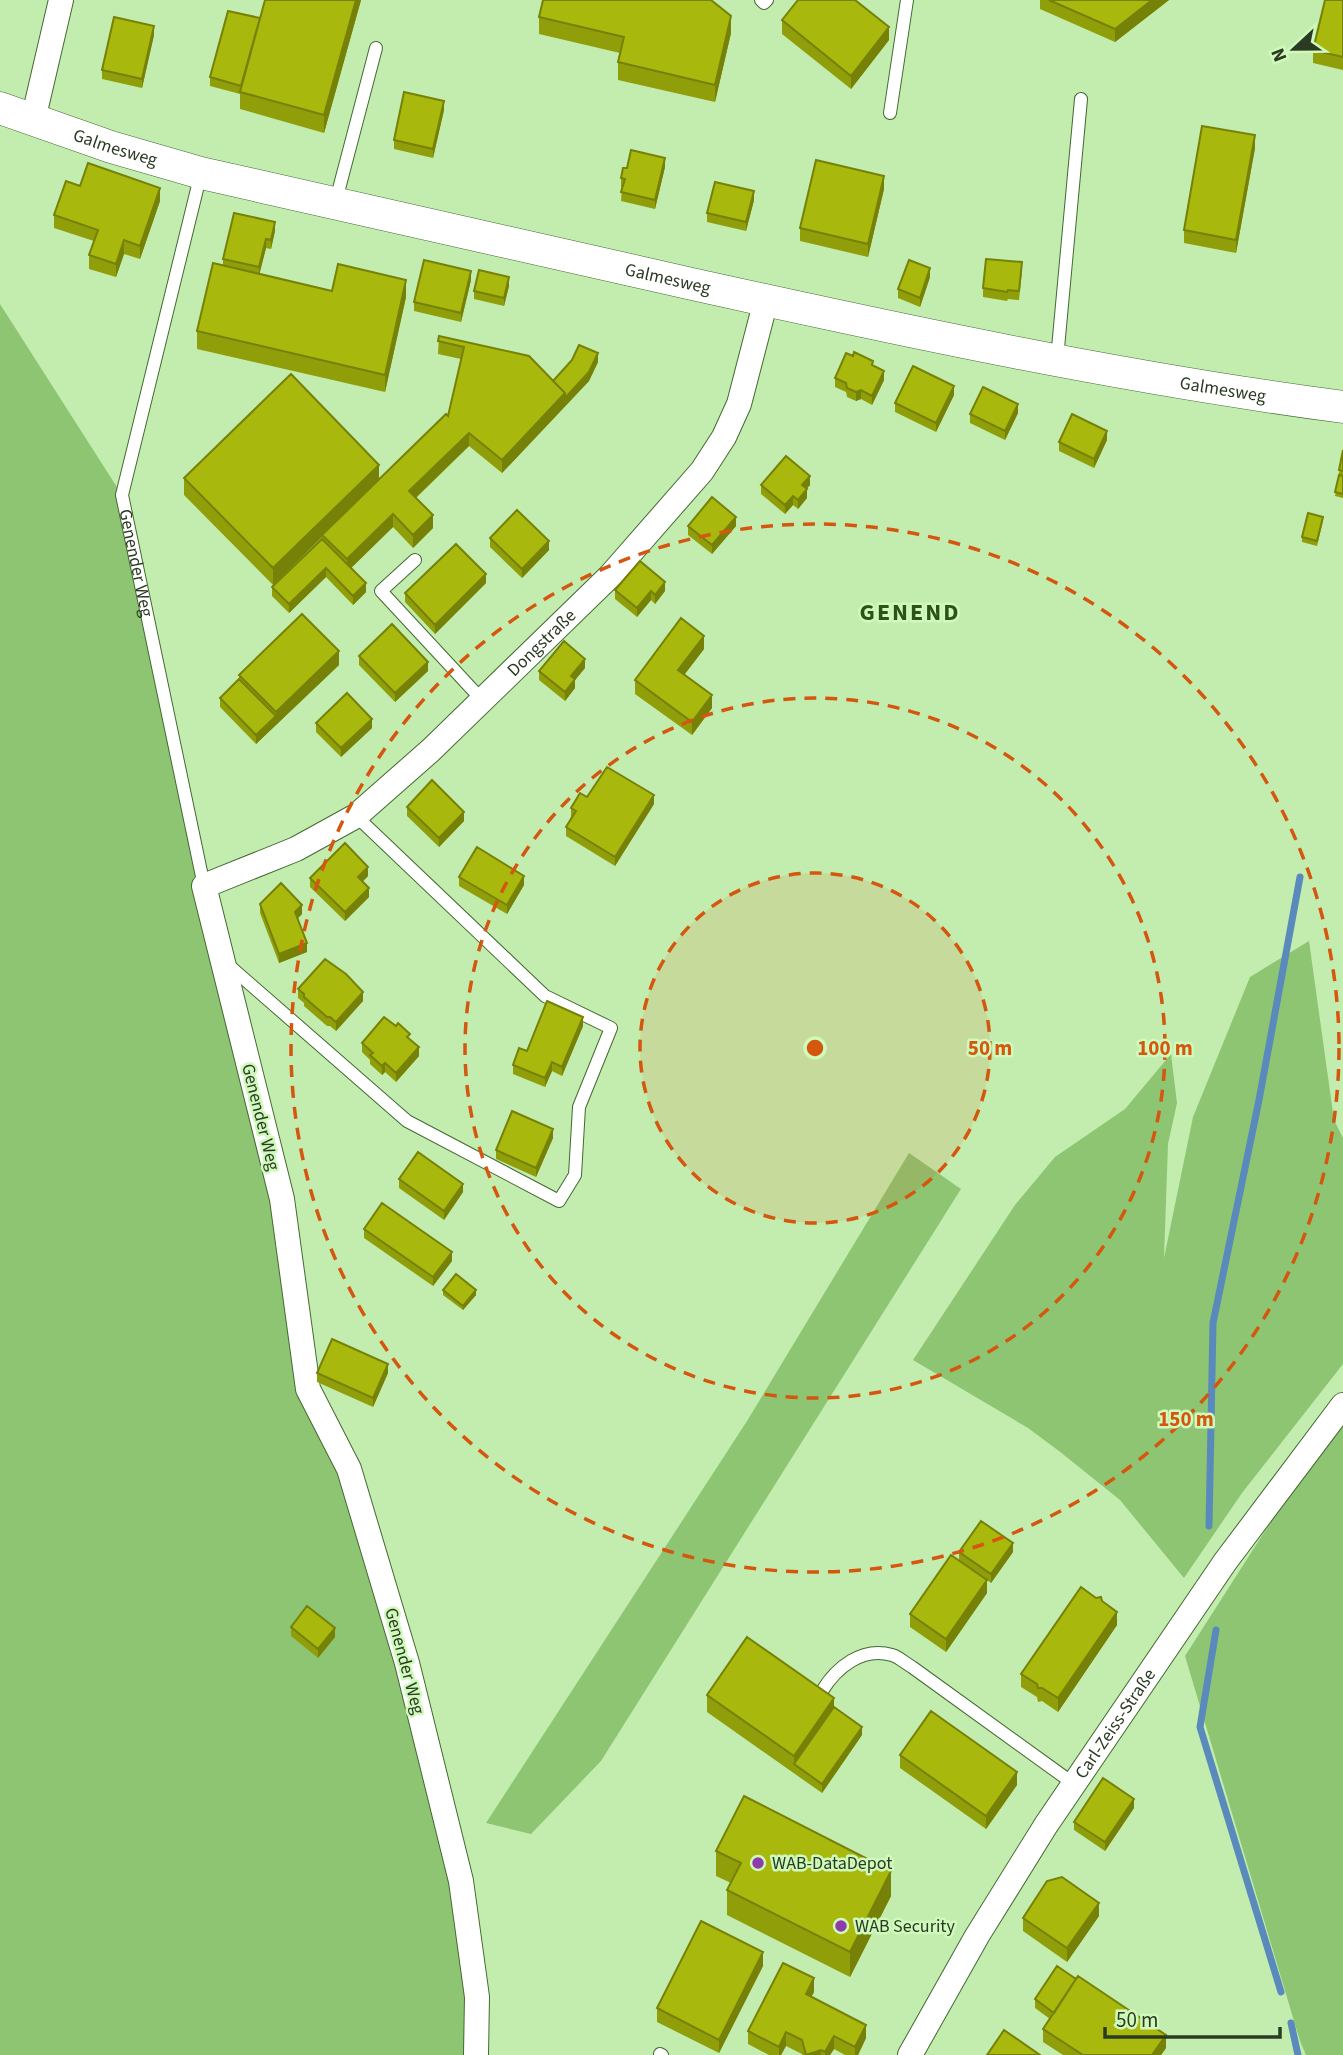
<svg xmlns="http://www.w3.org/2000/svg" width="1343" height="2055" font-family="'Source Sans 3',sans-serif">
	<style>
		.green { fill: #8ec572 }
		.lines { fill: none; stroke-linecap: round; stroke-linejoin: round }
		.stream { stroke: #5a8abc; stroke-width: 7 }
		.service-casing { stroke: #446931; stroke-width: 14 }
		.minor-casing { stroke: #446931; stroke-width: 26 }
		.tertiary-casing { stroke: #446931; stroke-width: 33 }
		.service { stroke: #fff; stroke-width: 12 }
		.minor { stroke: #fff; stroke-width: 24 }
		.tertiary { stroke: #fff; stroke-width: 32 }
		.wall { fill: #909e0a }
		.shaded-wall { fill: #768108 }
		.building { fill: #a8b80c; stroke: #768108; stroke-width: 2 }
		.ring { fill: none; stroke: #d5560e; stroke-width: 3.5; stroke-dasharray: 12 9 }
		.poi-dot { fill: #8d3cab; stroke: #cffabc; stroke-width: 2.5 }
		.labels { text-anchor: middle; stroke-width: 5; stroke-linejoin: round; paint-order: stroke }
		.street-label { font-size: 18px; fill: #2b3b23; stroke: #cffabc }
		.poi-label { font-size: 18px; fill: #2b3b23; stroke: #cffabc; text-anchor: start }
		.district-label { font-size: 24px; font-weight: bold; letter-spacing: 2px; fill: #2e5119; stroke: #cffabc }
		.centre { fill: #d5560e; stroke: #cffabc; stroke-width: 3.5 }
		.ring-label { font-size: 21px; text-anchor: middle; font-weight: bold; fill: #d5560e; stroke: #cffabc; stroke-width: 5; stroke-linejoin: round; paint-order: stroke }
	</style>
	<rect width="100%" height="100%" fill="#c3edaf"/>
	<path class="green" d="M0 304 122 495 221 958 308 1389 349 1469 461 1881 476 2055H0Z
		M1309 941 1334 1120 1343 1138V1364L1242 1493 1184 1578 1120 1500 1059 1451 1028 1428 913 1360 1015 1205 1055 1157 1125 1109 1171 1054 1177 1103 1168 1144 1164 1258 1193 1117 1250 977Z
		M909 1153 961 1189 601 1761 531 1834 486 1823 747 1421Z
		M1343 1409V2055H1306L1300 2041 1185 1656Z"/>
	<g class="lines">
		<path class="stream" d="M1209 1526 1213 1323 1259 1100 1300 877
			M1216 1630 1200 1727 1281 1992
			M1291 2023 1298 2055"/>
		<defs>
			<g id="service">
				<path d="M761 0 764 3 767 0"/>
				<path d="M890 113 907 0"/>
				<path id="s1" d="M201 173 122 495 204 886"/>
				<path d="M335 204 376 48"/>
				<path d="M1057 359 1081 99"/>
				<path d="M415 560 381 591 483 701"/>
				<path d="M226 963 407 1121 559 1201 575 1175 579 1107 611 1028 545 996 356 816"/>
				<path d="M822 1691C836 1668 862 1646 892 1655 899 1657 905 1663 912 1667L1074 1784"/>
				<path d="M660 2054 662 2055"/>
			</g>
			<g id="minor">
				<path d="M33 120 61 0"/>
				<path id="s2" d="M476 2055 477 1997 461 1881 407 1663 349 1469 308 1389 282 1199 204 886 296 849 356 816 431 750 611 575 702 471 724 437 739 404 766 300"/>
				<path id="s3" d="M910 2055 977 1936 1046 1825 1225 1562 1343 1405"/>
			</g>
			<g id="tertiary">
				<path id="s4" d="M0 108 111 147 201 173C364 211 528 247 692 284 908 332 1124 378 1343 407"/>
			</g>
		</defs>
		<use href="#service" class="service-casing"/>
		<use href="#minor" class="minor-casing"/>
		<use href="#tertiary" class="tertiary-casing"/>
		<use href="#service" class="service"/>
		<use href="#minor" class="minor"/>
		<use href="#tertiary" class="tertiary"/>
	</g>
	<path class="wall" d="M265 0H361L324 133 240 109V94L210 86V77L260 18Z
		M1040 0H1169L1115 42 1040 9Z
		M1343 0V70L1313 63V50Z
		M539 17 731 33 715 102 618 80V62L620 53 539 34Z
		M782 20 889 40 851 89 782 34Z
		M154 35 142 88 102 79V70Z
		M444 110 433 158 394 149V140Z
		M1255 148 1236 253 1184 243V230Z
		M665 167 655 209 621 201 622 187H621V178L627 168Z
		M80 186 160 201 140 259 124 254 116 277 89 269V255L94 241 54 228V215Z
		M884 189 868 257 800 241V228Z
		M754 200 746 231 707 222V213Z
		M275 231 271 249 266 248 259 274 332 291 406 297 385 392 197 349V331L223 266V259Z
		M1022 271 1019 300 1008 299 1007 301 983 297V288Z
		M930 277 920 307 898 298V289Z
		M471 280 461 322 414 311V302Z
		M509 286 504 306 474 299V291Z
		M439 336 553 381 598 362 589 381 502 473 469 446 416 498 433 528 413 548 393 527 351 568 366 592 353 605 326 577 289 613 272 596V587L322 539V537L273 585 184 495V478L379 479 448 416 461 359 438 354Z
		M873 366 884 380 872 405 861 399 856 401 847 397 846 392 835 387V378Z
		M954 395 936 432 895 412V403Z
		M1018 413 1005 440 970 423V414Z
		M1107 440 1094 468 1059 451V442Z
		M1343 450V498L1335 496Z
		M761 485H810L806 489 807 498 798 509 793 505 785 514 761 494Z
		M1323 521 1317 546 1302 542V537Z
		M688 526H736L712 554 688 535Z
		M490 538 549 550 522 578 490 547Z
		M486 583 435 634 405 602V593Z
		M615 590 665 591 655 604 651 600 637 617 615 599Z
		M704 649 684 675 712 708 692 735 635 694V680Z
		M359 656 428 671 395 702 359 665Z
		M339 665 256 744 220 707V698L239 679V675Z
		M585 668 575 680V688L565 701 539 680V671Z
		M316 723 372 728 341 757 316 732Z
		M587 797 654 804 615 866 566 836V827L571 817V808Z
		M407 807 464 821 439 847 407 816Z
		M368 876 363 881 369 897 345 921 310 887V878Z
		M459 877 524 885 507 914 459 886Z
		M260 904 302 914 298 918 307 952 279 963 260 913Z
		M298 989 363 1001 336 1031 330 1026H327L304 1006V1003L298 998Z
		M583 1026 562 1076 552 1071 545 1087 513 1074V1065L527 1051Z
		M410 1040 419 1056 396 1082 385 1072 382 1075 370 1064V1060L362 1052V1043Z
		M553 1138 536 1177 496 1159V1150Z
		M399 1179 463 1192 444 1220 399 1188Z
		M364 1229 452 1261 433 1286 364 1238Z
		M443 1290 476 1295 463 1310 443 1295Z
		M317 1373H388L373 1407 317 1382Z
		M959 1552H1013L991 1583 987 1580V1593L946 1652 910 1627V1614L959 1560Z
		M1102 1601 1117 1625 1058 1712 1042 1701 1038 1702 1037 1697 1021 1687V1674Z
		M291 1627 335 1637 318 1658 291 1636Z
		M707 1695 862 1735 822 1793 707 1712Z
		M900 1755 1017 1785 986 1829 900 1768Z
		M1134 1808 1105 1851 1074 1830V1822Z
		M716 1851 891 1896 850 1977 727 1915V1890L731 1883 716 1876Z
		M1099 1916 1067 1962 1023 1931V1918Z
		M763 1966 719 2053 657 2022V2008Z
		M814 1992 811 1997 866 2038 858 2055H845L834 2049 830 2055H802V2054L786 2046 781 2055H769L748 2044V2031Z
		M1035 1999 1166 2048 1161 2055H1063L1043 2042V2029L1050 2019 1035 2008Z"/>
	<path class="shaded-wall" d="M356 0H361L324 133V115Z
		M1152 0H1169L1115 42V29Z
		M731 16V33L715 102V85Z
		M154 26V35L142 88V79Z
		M889 27V40L851 89V76Z
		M444 101V110L433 158V149Z
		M1255 135V148L1236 253V240Z
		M665 158V167L655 209V200Z
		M884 176V189L868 257V244Z
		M160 188V201L140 259V246Z
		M754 191V200L746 231V222Z
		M275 222V231L271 249V240Z
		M266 239V248L259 276V267Z
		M124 240V254L116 277V264Z
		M930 268V277L920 307V298Z
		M471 271V280L461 322V313Z
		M509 277V286L504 306V298Z
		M406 280V297L385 392V375Z
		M598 353V362L589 381 502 473V460L565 393Z
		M884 371V380L872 405V396Z
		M954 386V395L936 432V423Z
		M861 390V399L856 401V392Z
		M1018 404V413L1005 440V431Z
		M1107 431V440L1094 468V459Z
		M469 433V446L409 504V491Z
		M379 465V482L322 535V537L273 585V568Z
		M810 476V485L802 494V485Z
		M807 489V498L798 509V500Z
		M793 496V505L785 514V505Z
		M393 514V527L347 572V559Z
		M433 515V528L413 548V535Z
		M736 517V526L712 554V545Z
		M549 541V550L522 578V569Z
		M326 568V577L289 613V604Z
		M486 574V583L435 634V625Z
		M665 582V591L655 604V595Z
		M366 583V592L353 605V596Z
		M651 591V600L637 617V608Z
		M704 636V649L678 683V670Z
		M339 651V665L256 744V735L276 716V712Z
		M585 659V668L575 680V688L565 701V692L571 676Z
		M428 662V671L395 702V693Z
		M712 695V708L692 735V722Z
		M372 719V728L341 757V748Z
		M654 795V804L615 866V857Z
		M464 812V821L439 847V838Z
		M368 867V876L358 886V877Z
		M524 876V885L507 914V905Z
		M369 888V897L345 921V912Z
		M302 905V914L295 921V912Z
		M307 943V952L279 963V954Z
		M363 992V1001L336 1031V1022Z
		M583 1017V1026L562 1076V1067Z
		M419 1047V1056L396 1082V1073Z
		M552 1062V1071L545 1087V1078Z
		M385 1063V1072L382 1075V1066Z
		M553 1129V1138L536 1177V1168Z
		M463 1184V1192L444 1220V1211Z
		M452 1252V1261L433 1286V1277Z
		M476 1290V1295L463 1310V1306Z
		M388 1364V1373L373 1407V1398Z
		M1013 1543V1552L991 1583V1574Z
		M987 1580V1593L946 1652V1639Z
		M1117 1612V1625L1058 1712V1698Z
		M335 1628V1637L318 1658V1649Z
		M834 1698V1716L794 1764V1756Z
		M862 1727V1735L822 1793V1784Z
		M1017 1772V1785L986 1829V1816Z
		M1134 1799V1808L1105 1851V1842Z
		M891 1871V1896L850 1977V1952Z
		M1099 1903V1916L1067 1962V1948Z
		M763 1952V1966L719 2053V2040Z
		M814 1978V1992L806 2007V1994Z
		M866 2025V2038L858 2055H855V2047Z
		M786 2032V2046L781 2055H779V2047Z
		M1166 2035V2048L1161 2055H1152Z
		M834 2036V2049L830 2055H825V2052Z
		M821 2050V2055H806Z"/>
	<path class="building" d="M265 0H356L324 115 240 92Z
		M543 0H711L731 16 715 85 618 62 624 37 539 17Z
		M798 0H855L889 27 851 76 782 20Z
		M1049 0H1152L1115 29Z
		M1325 0H1343V57L1313 50Z
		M228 11 260 18 241 86 210 77Z
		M114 17 154 26 142 79 102 70Z
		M404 92 444 101 433 149 394 140Z
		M1202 126 1255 135 1236 240 1184 230Z
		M631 150 665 158 655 200 621 192 625 179 621 178 623 168H627Z
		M816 160 884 176 868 244 800 228Z
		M88 163 160 188 140 246 124 240 116 264 89 255 98 230 54 215 66 181 80 186Z
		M715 182 754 191 746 222 707 213Z
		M234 213 275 222 271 240 266 239 259 267 223 259Z
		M986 259 1022 262 1019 291 1008 290 1007 292 983 288Z
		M424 260 471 271 461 313 414 302Z
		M909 260 930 268 920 298 898 289Z
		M213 263 332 291 338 264 406 280 385 375 197 331Z
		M479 270 509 277 504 298 474 291Z
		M439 336 529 356 565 393 502 460 469 433 409 491 433 515 413 535 393 514 347 559 322 535 446 414 448 416 464 347 438 341Z
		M579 345 598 353 589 372 565 398V393L553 381 572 360Z
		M854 352 873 361 872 365 884 371 872 396 861 390 856 392 847 388 846 383 835 378 846 353 853 356Z
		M913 366 954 386 936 423 895 403Z
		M291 374 379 465 273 568 184 478Z
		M983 387 1018 404 1005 431 970 414Z
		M1072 414 1107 431 1094 459 1059 442Z
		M1343 450V471L1339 470Z
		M786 456 810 476 802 485 807 489 798 500 793 496 785 505 761 485Z
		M1339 475 1343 476V494L1335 492Z
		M712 497 736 517 712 545 688 526Z
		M517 510 549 541 522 569 490 538Z
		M1308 513 1323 517 1317 541 1302 537Z
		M322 539 366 583 353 596 326 568 289 604 272 587Z
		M456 544 486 574 435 625 405 593Z
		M640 561 665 582 655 595 651 591 637 608 615 590Z
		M302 614 339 651 276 712 239 675Z
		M681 618 704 636 678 670 712 695 692 722 635 680Z
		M392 624 428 662 395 693 359 656Z
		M564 641 585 659 571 676 575 679 565 692 539 671Z
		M239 679 276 716 256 735 220 698Z
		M347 693 372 719 341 748 316 723Z
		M607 767 654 795 615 857 566 827 576 811 571 808 580 793 587 797Z
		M432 780 464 812 439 838 407 807Z
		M345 843 368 867 358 877 369 888 345 912 310 878Z
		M477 847 524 876 507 905 459 877Z
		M281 883 302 905 295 912 307 943 279 954 260 904Z
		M325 959 346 974 363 992 336 1022 330 1017H327L304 997V994L298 989Z
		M547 1001 583 1017 562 1067 552 1062 545 1078 513 1065 519 1048 527 1051Z
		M384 1017 396 1026 398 1023 410 1034 407 1037 419 1047 396 1073 385 1063 382 1066 370 1055 373 1053 362 1043Z
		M512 1111 553 1129 536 1168 496 1150Z
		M418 1152 463 1184 444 1211 399 1179Z
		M382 1203 452 1252 433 1277 364 1229Z
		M456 1274 476 1290 463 1306 443 1290Z
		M332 1339 388 1364 373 1398 317 1373Z
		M981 1521 1013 1543 991 1574 959 1552Z
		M951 1555 987 1580 946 1639 910 1614Z
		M1081 1587 1096 1598 1101 1597 1102 1601 1117 1612 1058 1698 1042 1688H1038L1037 1684 1021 1674Z
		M307 1606 335 1628 318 1649 291 1627Z
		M747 1637 834 1698 794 1756 707 1695Z
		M834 1707 862 1727 822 1784 794 1764Z
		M931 1711 1017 1772 986 1816 900 1755Z
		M1103 1778 1134 1799 1105 1842 1074 1822Z
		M744 1796 891 1871 850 1952 727 1890 741 1863 716 1851Z
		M1062 1877 1099 1903 1067 1948 1023 1918 1047 1881Z
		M701 1921 763 1952 719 2040 657 2008Z
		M783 1963 814 1978 806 1994 866 2025 855 2047 834 2036 825 2052 821 2050 806 2055 802 2040 786 2032 779 2047 748 2031Z
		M1057 1966 1076 1979 1054 2013 1035 1999Z
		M1078 1976 1166 2035 1152 2055H1083L1043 2029Z
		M1004 2030 1040 2055H987Z"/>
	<circle cx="815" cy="1048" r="175" fill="#d5560e" fill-opacity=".12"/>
	<g class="ring">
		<circle cx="815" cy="1048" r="175"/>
		<circle cx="815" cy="1048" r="350"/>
		<circle cx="815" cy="1048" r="524"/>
	</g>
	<g class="poi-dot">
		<circle cx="758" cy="1863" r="7"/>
		<circle cx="841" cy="1926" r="7"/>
	</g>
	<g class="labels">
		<g class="street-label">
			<text dy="6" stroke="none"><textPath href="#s4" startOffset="122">Galmesweg</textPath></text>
			<text dy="6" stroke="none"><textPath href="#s4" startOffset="690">Galmesweg</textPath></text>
			<text dy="6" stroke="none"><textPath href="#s4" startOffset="1256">Galmesweg</textPath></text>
			<text dy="6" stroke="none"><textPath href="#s1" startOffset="401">Genender Weg</textPath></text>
			<text dy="6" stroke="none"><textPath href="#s2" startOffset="1628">Dongstraße</textPath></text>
			<text transform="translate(261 1117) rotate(76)" y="6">Genender Weg</text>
			<text transform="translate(405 1661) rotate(75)" y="6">Genender Weg</text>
			<text dy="6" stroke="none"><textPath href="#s3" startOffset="390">Carl-Zeiss-Straße</textPath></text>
		</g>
		<g class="poi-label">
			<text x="772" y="1869">WAB-DataDepot</text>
			<text x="855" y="1932">WAB Security</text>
		</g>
		<g class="district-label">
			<text x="910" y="620">GENEND</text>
		</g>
	</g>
	<circle cx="815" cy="1048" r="10" class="centre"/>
	<g class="ring-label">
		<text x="990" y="1055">50 m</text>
		<text x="1165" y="1055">100 m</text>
		<text x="1186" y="1426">150 m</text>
	</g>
	<g transform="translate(1294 49) rotate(248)" stroke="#cffabc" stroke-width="5" paint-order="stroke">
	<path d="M0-5L12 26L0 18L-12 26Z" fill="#2b3b23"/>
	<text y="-10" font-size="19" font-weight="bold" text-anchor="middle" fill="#2b3b23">N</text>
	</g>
	<path d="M1105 2027v10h175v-10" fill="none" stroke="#2b3b23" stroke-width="3.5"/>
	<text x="1116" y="2027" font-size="21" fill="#2b3b23" stroke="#cffabc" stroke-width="5" paint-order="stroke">50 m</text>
</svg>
